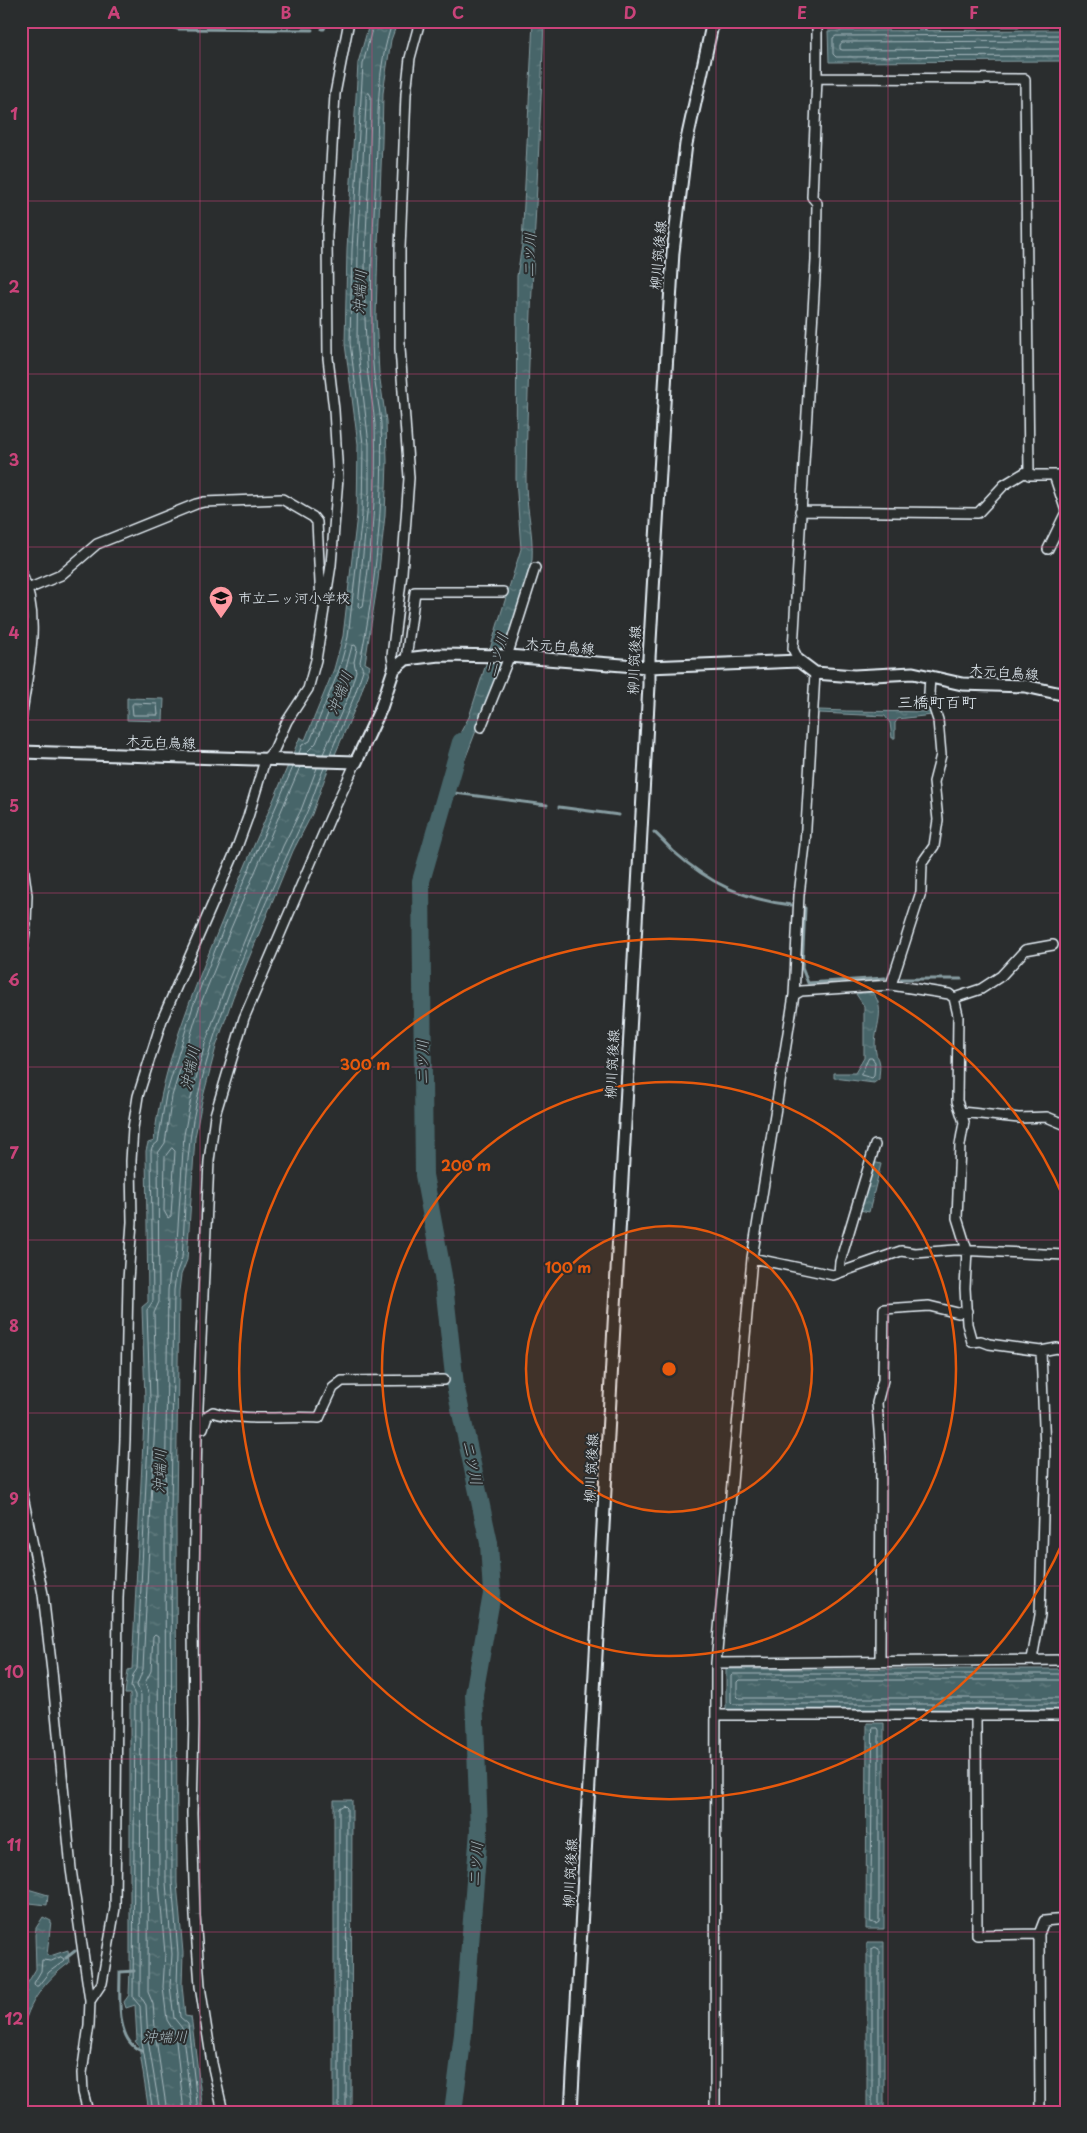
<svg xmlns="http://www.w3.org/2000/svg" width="1087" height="2133" font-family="'Playpen Sans','Klee One',sans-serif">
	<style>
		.water { fill: url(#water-ripples); stroke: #879da2 }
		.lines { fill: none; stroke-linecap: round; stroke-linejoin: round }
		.shore { stroke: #a8b9bf; stroke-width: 1 }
		.stream { stroke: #879da2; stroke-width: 3 }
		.river { stroke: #476569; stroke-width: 18 }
		.minor-casing { stroke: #e8f1f8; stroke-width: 12 }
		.secondary-casing { stroke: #e8f1f8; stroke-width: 15 }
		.minor { stroke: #2a2d2e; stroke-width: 9 }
		.secondary { stroke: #2a2d2e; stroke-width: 11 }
		.grid { fill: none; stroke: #ca437a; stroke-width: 1; stroke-opacity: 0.55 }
		.ring { fill: none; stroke: #e8590c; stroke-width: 2.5 }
		.labels { text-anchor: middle; stroke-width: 4; stroke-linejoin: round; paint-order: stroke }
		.street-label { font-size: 14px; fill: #e8f1f8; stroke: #2a2d2e }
		.poi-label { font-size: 14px; fill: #e8f1f8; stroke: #2a2d2e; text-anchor: start }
		.water-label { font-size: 15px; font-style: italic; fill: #a8b9bf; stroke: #2a2d2e }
		.quarter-label { font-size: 16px; fill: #e8f1f8; stroke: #2a2d2e }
		.centre { fill: #e8590c; stroke: #2a2d2e; stroke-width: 2.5 }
		.ring-label { font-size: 15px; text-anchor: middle; font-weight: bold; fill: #e8590c; stroke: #2a2d2e; stroke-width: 4; stroke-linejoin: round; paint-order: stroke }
		.neatline { fill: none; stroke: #ca437a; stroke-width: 2 }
		.grid-label { font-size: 16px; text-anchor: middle; font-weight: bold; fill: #ca437a }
	</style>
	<defs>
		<pattern id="water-ripples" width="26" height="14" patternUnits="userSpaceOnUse" patternTransform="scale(1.25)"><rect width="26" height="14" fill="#476569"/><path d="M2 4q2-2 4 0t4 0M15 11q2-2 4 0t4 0" fill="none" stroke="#627c7f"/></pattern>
	</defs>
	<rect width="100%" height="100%" fill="#2a2d2e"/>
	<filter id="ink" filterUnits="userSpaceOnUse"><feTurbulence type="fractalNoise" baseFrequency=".02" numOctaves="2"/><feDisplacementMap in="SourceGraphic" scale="10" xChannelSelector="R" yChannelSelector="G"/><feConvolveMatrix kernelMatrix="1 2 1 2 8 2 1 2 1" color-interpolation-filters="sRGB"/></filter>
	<g filter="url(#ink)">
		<path class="water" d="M370 21H398L391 40 383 93 382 142 378 245 376 317 379 373 386 421 387 462 385 515 378 580 365 663 370 666 359 699 326 775 312 814 293 851 233 997 216 1047 202 1101 195 1137 187 1260 181 1275 179 1291 176 1512 177 1883 183 1953 182 1985 185 2016 191 2017 192 2023 203 2112H149L139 2046 135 2041 137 2040 135 2005 126 2008 124 2002 129 1995 130 1970V1694H125L128 1670 132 1669 145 1400 142 1307 148 1302 146 1151 148 1143 154 1141C160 1080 183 1018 206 960 236 885 269 812 300 737L305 740 334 669 343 636 357 515 358 444 345 344 347 249 358 63Z
			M533 21H544C539 173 528 325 526 477 525 504 534 532 532 560L505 649H490L521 549 516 479 517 276 522 245Z
			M1066 30V61L829 62 828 31Z
			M487 661H503L462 767 449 764 458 737 469 717Z
			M127 698 164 699 163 721 127 720Z
			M819 710C856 712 893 711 930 712L932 715 898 719 895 723V738H892L890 723 885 716 819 713Z
			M872 992C889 1011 871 1032 876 1053 877 1058 877 1054 879 1060 881 1065 879 1073 879 1079L874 1083 834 1078V1073H855L864 1058V1006L856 994Z
			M873 1162 881 1164 869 1212 860 1210Z
			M726 1669H1066V1709H726Z
			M867 1723H884V1929H866Z
			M334 1800H352L351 2112H334Z
			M21 1887 48 1895 47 1905 21 1902Z
			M43 1917 51 1921 47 1955 50 1956 68 1950 69 1963C42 1983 25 2007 21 2041V1994L36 1969 35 1935 36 1928Z
			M867 1942H884V2112H867Z"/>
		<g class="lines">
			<path class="shore" d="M1066 35 836 36 833 38V54L836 57 1066 56
				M1066 41 842 42 840 45V49L842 50 1066 49
				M369 93 371 96C371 170 363 245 365 319 366 338 366 358 368 376 370 392 374 409 375 425 377 486 372 547 363 607L360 608 358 606 369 492V444L357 343 358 250 366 104V95Z
				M134 703 157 704 158 715H133L132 705Z
				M299 753 302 745 310 741 339 670 348 637 362 516 363 444 350 343 352 250 363 64 374 21
				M305 754 316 743 345 672 352 646 355 645 357 648 354 662 356 671 349 695 323 754
				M330 754 354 697 363 670 360 662C376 585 384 503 381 424 380 408 376 392 374 376 372 357 372 338 372 319 370 270 374 220 376 171 379 120 375 70 393 21
				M869 1058H872L875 1062 874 1076 872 1078 861 1075Z
				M172 1148 175 1151 171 1216 168 1218 164 1211 165 1157Z
				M1066 1674H733L731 1676V1702L733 1704H1066
				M1066 1680H739L737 1682V1696L739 1698H1066
				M873 1728H878L879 1730V1922L876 1924 871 1922Z
				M61 1957 64 1959 63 1962 49 1972 38 1986H35L34 1983 41 1971 42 1960 51 1961Z
				M153 2112 142 2042 140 2006 133 1998 135 1695 131 1687 133 1675 137 1669 150 1400 147 1310 153 1301 151 1152 152 1147 158 1142 166 1095 193 1006 225 925 293 767
				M160 2112 148 2040 146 2005 140 1995 141 1695 137 1685 143 1669 156 1400 154 1313 159 1302 158 1153 165 1143 172 1096 199 1008 231 928 300 767
				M167 2112 156 2039 153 2004 148 1992 149 1695 145 1683 151 1671 153 1636 155 1634 158 1636 159 1883 165 1954 163 1987 167 2020 175 2033 184 2112
				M192 2112 182 2028 174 2018 170 1986 172 1954 166 1883 165 1512 168 1290 170 1273 176 1257 184 1135 191 1098 205 1044 223 993 283 846 301 810 317 768
				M198 2112 188 2024 180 2017 177 1986 178 1953 172 1882 171 1512 174 1290 176 1274 182 1258C186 1205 185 1152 197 1100 219 1001 264 906 306 814 313 799 317 783 324 768
				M339 2112V1808L344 1805 347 1808 346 2112
				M872 2112V1949L875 1947 879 1949V2112"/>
			<path class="stream" d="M147 21 178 29 312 30
				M322 29H324L327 21
				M925 30 926 21
				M447 792 547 805
				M559 807 619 815
				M654 832C661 838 667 845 673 851 710 884 743 899 791 905
				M805 908 802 968 808 983 885 978
				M901 979H961
				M66 1958 75 1951
				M134 1971 120 1972C120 1995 115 2042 142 2051"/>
			<path class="river" d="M453 2112 463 2034 479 1830 474 1694 492 1594 489 1543 455 1385 443 1276 424 1175 421 881 461 742"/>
			<defs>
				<path id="minor" d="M968 21H1037
					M817 78 1025 79 1029 475H1066
					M1054 475 1066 511
					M800 511 978 513 1004 485 1029 470
					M1048 549 1066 512
					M21 572C43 619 27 671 21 720
					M28 589 61 575 97 544 196 504 204 502 282 499 313 517 317 522 321 603
					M406 659 415 592H503
					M799 661 793 649 816 260 817 203 812 197 817 78V21
					M394 669 392 656 402 573 409 478 400 348V249L406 94 410 58 420 21
					M481 727 509 657V650L535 568
					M21 822 22 858 27 895 26 924 21 961
					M891 985 921 892 922 863 934 846 938 820 934 782 941 755 938 720 929 693 930 677
					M794 995 801 991 891 985 949 994 954 998 958 1015 957 1101 964 1122 960 1145 957 1218 967 1250 965 1288 967 1324 972 1342 981 1341 989 1344 1041 1351 1057 1348 1066 1351
					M21 997V1002
					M954 998 981 989 1001 976 1025 950 1053 945
					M961 1112 1019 1118 1047 1117 1066 1125
					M752 1258 833 1275 901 1251 915 1253 956 1250 1066 1255
					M839 1273 840 1262 875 1145
					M197 1429 203 1428 207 1416 213 1412C240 1422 288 1416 319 1418L333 1388 342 1381 444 1380
					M21 1487 43 1594 52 1671 71 1869 90 2001 89 2025 82 2073 83 2092 88 2112
					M1032 1659 1040 1615 1045 1450 1041 1351
					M880 1661 881 1457 877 1403 883 1380 884 1309 929 1306 958 1313 967 1311
					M716 1663 1066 1660
					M976 1714 977 1935 1039 1934
					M716 1715H1066
					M90 2001 102 1983 115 1908 118 1598 125 1439 128 1280 132 1222 131 1161 133 1128 138 1096 162 1020 236 850 248 817 265 760 274 750 287 721 308 689 316 660 331 565 338 478 334 410 328 358 327 235 335 94 349 21
					M223 2112 212 2063 200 1986 195 1916 192 1813 194 1725 193 1627 197 1429 209 1161 215 1115 244 1018 330 818 356 762
					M715 2112 716 1663 752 1258 794 995 799 895 805 845 815 673
					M1040 2112 1039 1934 1044 1921 1066 1919"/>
				<path id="secondary" d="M21 752 356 762 381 708 394 669 406 659 439 655 508 656 648 667 799 661 815 673 854 676 913 673 962 684 1025 686 1066 695
					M571 2112 649 685V658L673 252 686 144 713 21"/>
			</defs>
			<use href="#minor" class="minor-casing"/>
			<use href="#secondary" class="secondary-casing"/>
			<use href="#minor" class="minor"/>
			<use href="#secondary" class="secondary"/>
		</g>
	</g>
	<path class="grid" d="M200 21V2112M372 21V2112M544 21V2112M716 21V2112M888 21V2112M21 201H1066M21 374H1066M21 547H1066M21 720H1066M21 893H1066M21 1067H1066M21 1240H1066M21 1413H1066M21 1586H1066M21 1759H1066M21 1932H1066"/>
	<circle cx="669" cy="1369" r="143" fill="#e8590c" fill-opacity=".12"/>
	<g class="ring">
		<circle cx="669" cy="1369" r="143"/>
		<circle cx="669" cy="1369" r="287"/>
		<path d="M1065 1537A430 430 0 1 1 1065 1201"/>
	</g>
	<defs>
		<symbol id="school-pin" viewBox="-11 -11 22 30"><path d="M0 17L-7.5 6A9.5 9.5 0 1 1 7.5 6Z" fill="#ff9aa2" stroke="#2a2d2e"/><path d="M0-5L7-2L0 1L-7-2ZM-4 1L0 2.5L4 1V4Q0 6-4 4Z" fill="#111"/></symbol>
	</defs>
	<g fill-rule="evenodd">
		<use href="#school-pin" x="207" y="584" width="28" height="38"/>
	</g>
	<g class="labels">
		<g class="street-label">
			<text transform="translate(658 255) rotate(-85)" y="5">柳川筑後線</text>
			<text transform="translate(560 646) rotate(5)" y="5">木元白鳥線</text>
			<text transform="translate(634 660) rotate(-88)" y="5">柳川筑後線</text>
			<text transform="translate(1004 672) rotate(4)" y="5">木元白鳥線</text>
			<text transform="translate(161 742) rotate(2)" y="5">木元白鳥線</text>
			<text transform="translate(612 1064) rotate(-87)" y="5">柳川筑後線</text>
			<text transform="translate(591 1468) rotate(-87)" y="5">柳川筑後線</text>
			<text transform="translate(570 1873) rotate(-87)" y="5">柳川筑後線</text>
		</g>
		<g class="poi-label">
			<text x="238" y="603">市立二ッ河小学校</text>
		</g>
		<g class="water-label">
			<text transform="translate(530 255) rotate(-88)" y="5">二ツ川</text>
			<text transform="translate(360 292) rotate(-87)" y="5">沖端川</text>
			<text transform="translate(497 655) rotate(-73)" y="5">二ツ川</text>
			<text transform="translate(340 693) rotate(-69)" y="5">沖端川</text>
			<text transform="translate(423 1062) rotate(-90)" y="5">二ツ川</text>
			<text transform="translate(190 1068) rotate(-78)" y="5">沖端川</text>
			<text transform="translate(472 1463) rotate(78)" y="5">二ツ川</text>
			<text transform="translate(160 1471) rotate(-88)" y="5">沖端川</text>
			<text transform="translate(476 1864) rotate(-86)" y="5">二ツ川</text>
			<text x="165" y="2042">沖端川</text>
		</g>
		<g class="quarter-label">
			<text x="937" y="708">三橋町百町</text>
		</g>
	</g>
	<circle cx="669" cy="1369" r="8" class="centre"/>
	<g class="ring-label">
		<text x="365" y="1070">300 m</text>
		<text x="466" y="1171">200 m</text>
		<text x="568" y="1273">100 m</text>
	</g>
	<rect width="1087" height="2133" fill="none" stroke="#2a2d2e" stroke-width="55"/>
	<rect x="28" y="28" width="1032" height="2078" class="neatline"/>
	<g class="grid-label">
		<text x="114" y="19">A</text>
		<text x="286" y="19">B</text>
		<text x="458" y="19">C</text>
		<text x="630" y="19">D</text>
		<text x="802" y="19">E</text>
		<text x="974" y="19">F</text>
		<text x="14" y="120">1</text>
		<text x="14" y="293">2</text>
		<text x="14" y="466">3</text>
		<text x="14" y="639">4</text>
		<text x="14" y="812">5</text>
		<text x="14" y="986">6</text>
		<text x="14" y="1159">7</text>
		<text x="14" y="1332">8</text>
		<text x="14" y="1505">9</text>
		<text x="14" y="1678">10</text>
		<text x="14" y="1851">11</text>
		<text x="14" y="2025">12</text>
	</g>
</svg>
